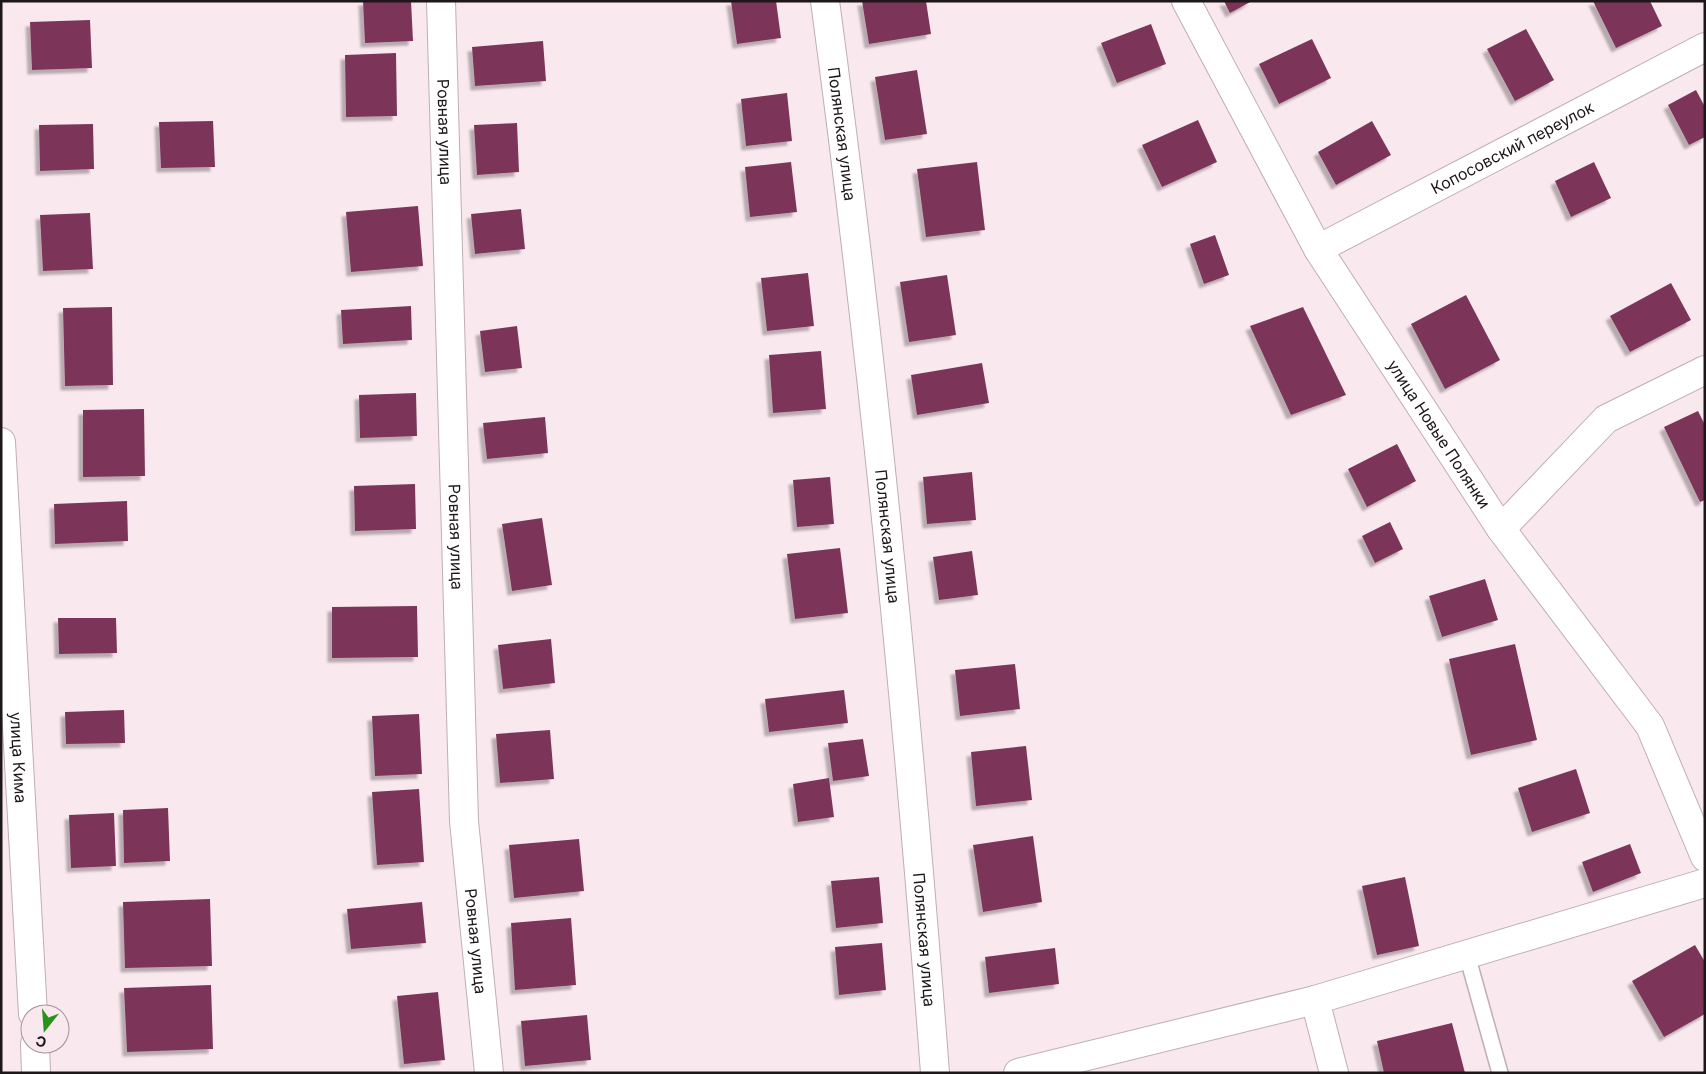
<svg xmlns="http://www.w3.org/2000/svg" width="1706" height="1074" font-family="Inter,sans-serif">
	<style>
		.building { fill: #7b3658; filter: url(#shadow) }
		.lines { fill: none; stroke-linecap: round; stroke-linejoin: round }
		.lane-casing { stroke: #bfaeb5; stroke-width: 18 }
		.street-casing { stroke: #bfaeb5; stroke-width: 30 }
		.primary-casing { stroke: #bfaeb5; stroke-width: 30 }
		.lane { stroke: #fff; stroke-width: 15 }
		.street { stroke: #fff; stroke-width: 28 }
		.primary { stroke: #fff; stroke-width: 28 }
		.labels { text-anchor: middle; stroke-width: 5; stroke-linejoin: round; paint-order: stroke }
		.street-label { font-size: 16px; fill: #1d1719; stroke: #fae8ef }
	</style>
	<defs>
		<filter id="shadow"><feDropShadow dx="-4.5" dy="4.5" stdDeviation="1" flood-color="#0004"/></filter>
	</defs>
	<rect width="100%" height="100%" fill="#fae8ef"/>
	<path class="building" d="M363 1H411L413 41 365 43Z
		M731 1H776L781 38 737 44Z
		M862 1H926L931 34 869 44Z
		M1224 1H1252L1230 13Z
		M1593 1H1650L1662 26 1616 48Z
		M90 20 92 68 32 70 30 22Z
		M1151 24 1166 64 1117 83 1101 43Z
		M1526 29 1554 80 1515 101 1487 49Z
		M1312 39 1331 78 1279 104 1259 64Z
		M543 41 546 81 475 86 472 47Z
		M396 53 397 116 346 117 345 55Z
		M917 70 927 134 885 140 875 77Z
		M1696 90 1705 107V137L1689 145 1668 105Z
		M787 93 792 141 746 146 741 99Z
		M1198 120 1217 162 1162 187 1142 145Z
		M213 121 215 167 161 168 159 122Z
		M1372 121 1391 155 1336 185 1318 152Z
		M517 123 519 172 477 175 474 125Z
		M93 124 94 169 40 171 39 125Z
		M791 162 797 212 750 217 745 167Z
		M977 162 985 230 926 237 917 169Z
		M1594 162 1611 198 1571 217 1555 181Z
		M418 206 423 266 351 272 346 212Z
		M521 209 525 249 475 254 471 214Z
		M90 213 93 269 43 271 40 215Z
		M1215 235 1229 275 1204 284 1190 244Z
		M808 273 814 326 767 331 761 278Z
		M947 275 956 335 909 342 900 282Z
		M1671 283 1691 320 1630 352 1610 316Z
		M1466 295 1500 360 1445 389 1411 324Z
		M411 306 412 340 343 344 341 310Z
		M112 307 113 385 65 386 63 308Z
		M1303 307 1346 395 1291 415 1250 326Z
		M517 326 522 368 485 372 480 331Z
		M821 351 826 409 773 413 769 355Z
		M982 363 989 403 917 415 911 375Z
		M416 393 417 436 360 438 359 395Z
		M144 409 145 476 83 477V410Z
		M1698 411 1705 425V500L1700 502 1664 427Z
		M545 417 548 453 487 459 483 423Z
		M1397 444 1416 481 1367 507 1348 469Z
		M972 472 976 520 927 524 923 477Z
		M830 477 834 524 797 527 793 480Z
		M415 484 416 529 355 531 354 486Z
		M127 501 128 541 55 544 54 504Z
		M542 518 552 585 512 591 502 524Z
		M1390 522 1403 549 1375 563 1362 536Z
		M840 548 848 613 795 619 787 554Z
		M972 551 978 595 939 600 933 557Z
		M1485 579 1498 620 1442 637 1429 596Z
		M417 606 418 657 332 658V607Z
		M58 618H116L117 653 59 654Z
		M551 639 555 683 503 689 498 645Z
		M1515 644 1537 740 1471 755 1449 659Z
		M1015 664 1020 709 960 716 955 670Z
		M844 690 848 723 769 732 765 699Z
		M124 710 125 743 66 744 65 712Z
		M419 714 422 774 375 776 372 716Z
		M550 730 554 779 500 783 496 734Z
		M863 739 869 776 833 781 828 743Z
		M1026 746 1032 800 976 806 971 752Z
		M1576 769 1590 813 1532 832 1518 788Z
		M829 778 834 817 798 822 793 784Z
		M419 789 424 862 377 865 372 792Z
		M168 808 170 861 124 863 123 810Z
		M114 813 116 866 71 868 69 815Z
		M1033 836 1042 902 983 912 973 845Z
		M579 839 584 891 514 898 509 845Z
		M1630 844 1641 873 1593 892 1582 862Z
		M879 877 883 923 836 928 831 881Z
		M1405 877 1419 946 1377 955 1362 886Z
		M210 899 212 966 125 968 123 902Z
		M422 902 426 943 351 949 347 909Z
		M571 918 576 985 515 990 511 923Z
		M882 943 886 990 839 995 835 947Z
		M1695 945 1705 962V1014L1664 1037 1632 981Z
		M1055 948 1059 984 989 993 985 957Z
		M211 985 213 1049 127 1052 124 988Z
		M438 992 445 1060 404 1064 397 996Z
		M587 1015 591 1060 525 1066 521 1021Z
		M1452 1023 1465 1073H1384L1377 1041Z"/>
	<g class="lines">
		<defs>
			<path id="lane" d="M1467 955 1500 1073"/>
			<g id="street">
				<path id="s1" d="M441 1 464 821 489 1073"/>
				<path id="s2" d="M825 1C873 357 908 715 935 1073"/>
				<path id="s3" d="M1186 1 1318 249 1501 529 1650 726 1705 857"/>
				<path id="s4" d="M1318 249 1705 47"/>
				<path d="M1501 529 1606 419 1705 370"/>
				<path d="M1315 1000 1334 1073"/>
				<path d="M1018 1073 1315 1000 1705 883"/>
			</g>
			<g id="primary">
				<path id="s5" d="M1 442 33 1014"/>
				<path d="M35 1044 36 1073"/>
			</g>
		</defs>
		<use href="#lane" class="lane-casing"/>
		<use href="#street" class="street-casing"/>
		<use href="#primary" class="primary-casing"/>
		<use href="#lane" class="lane"/>
		<use href="#street" class="street"/>
		<use href="#primary" class="primary"/>
	</g>
	<g class="labels">
		<g class="street-label">
			<text dy="6" stroke="none"><textPath href="#s1" startOffset="131">Ровная улица</textPath></text>
			<text dy="6" stroke="none"><textPath href="#s2" startOffset="134">Полянская улица</textPath></text>
			<text dy="6" stroke="none"><textPath href="#s4" startOffset="219">Копосовский переулок</textPath></text>
			<text dy="6" stroke="none"><textPath href="#s3" startOffset="502">улица Новые Полянки</textPath></text>
			<text dy="6" stroke="none"><textPath href="#s2" startOffset="539">Полянская улица</textPath></text>
			<text dy="6" stroke="none"><textPath href="#s1" startOffset="536">Ровная улица</textPath></text>
			<text dy="6" stroke="none"><textPath href="#s5" startOffset="316">улица Кима</textPath></text>
			<text dy="6" stroke="none"><textPath href="#s2" startOffset="944">Полянская улица</textPath></text>
			<text dy="6" stroke="none"><textPath href="#s1" startOffset="941">Ровная улица</textPath></text>
		</g>
	</g>
	<rect width="1706" height="1074" fill="none" stroke="#1d1719" stroke-width="5"/>
	<g transform="translate(45 1029) rotate(197)"><circle r="24" fill="#fae8ef" stroke="#a29499"/>
	<path d="M0-4L9 19L0 12L-9 19Z" fill="#28931a"/>
	<text y="-8" font-size="14" font-weight="bold" text-anchor="middle" fill="#1d1719">С</text>
	</g>
</svg>
